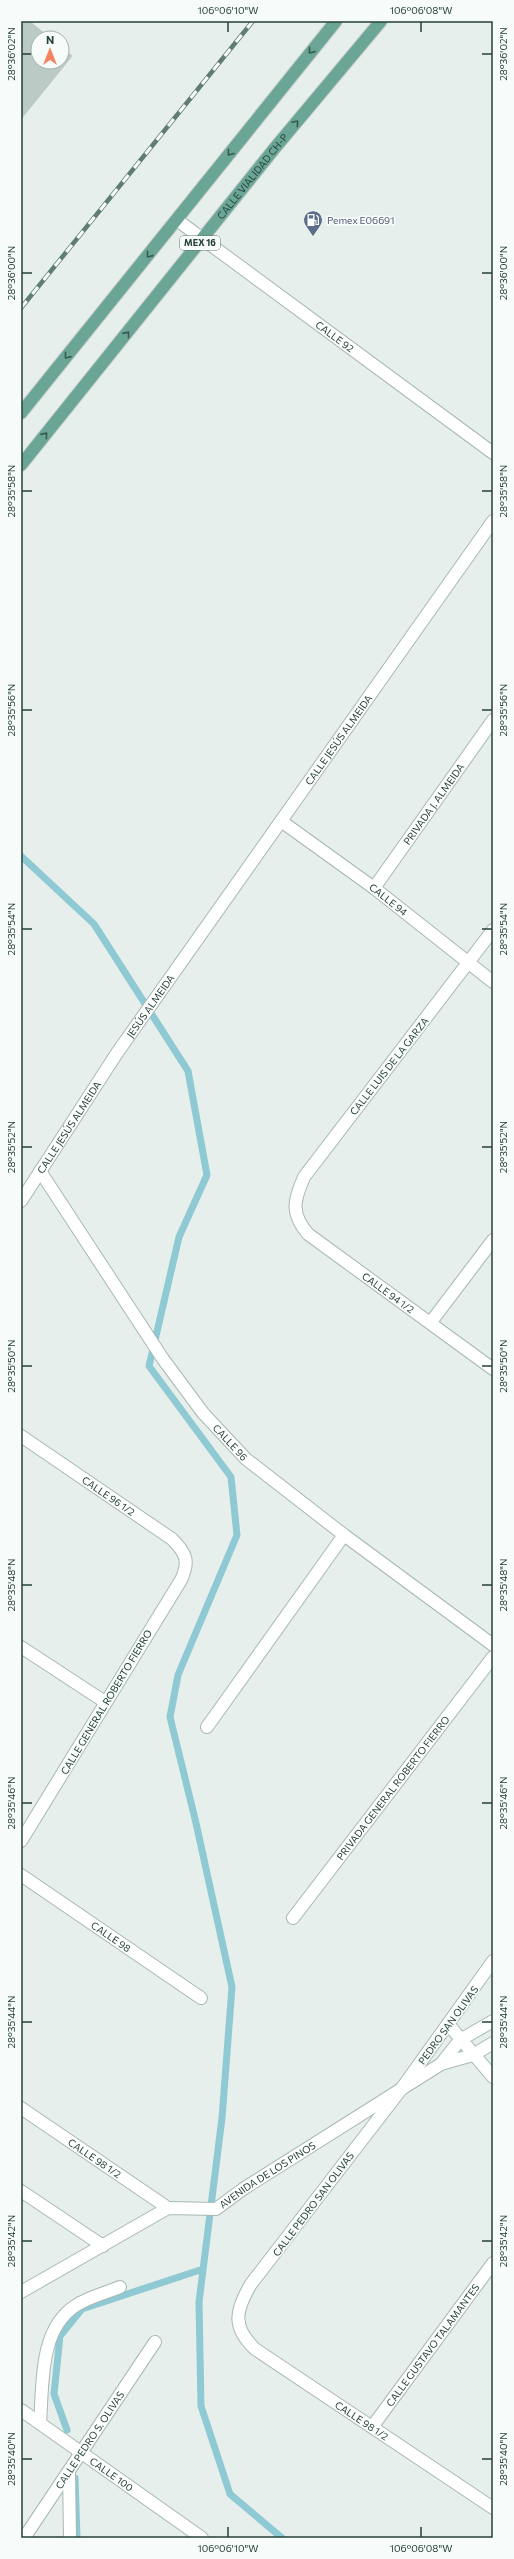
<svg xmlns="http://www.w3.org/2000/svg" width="514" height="2559" font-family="Commissioner,sans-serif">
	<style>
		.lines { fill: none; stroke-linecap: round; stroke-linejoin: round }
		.stream { stroke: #8ec9d4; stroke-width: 7 }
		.building { fill: #bbcac4; stroke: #b8c9c2 }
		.minor-casing { stroke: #a8b8b2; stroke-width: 14 }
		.tertiary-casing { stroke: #a8b8b2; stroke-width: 14 }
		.primary-casing { stroke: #c2cac8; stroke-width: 14 }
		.minor { stroke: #fff; stroke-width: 12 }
		.tertiary { stroke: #fff; stroke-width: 12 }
		.primary { stroke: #6aa596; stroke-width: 12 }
		.rail-casing { stroke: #5f7d75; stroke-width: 4.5 }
		.rail { stroke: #f7fbf9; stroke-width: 3; stroke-dasharray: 9; stroke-linecap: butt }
		.oneway { stroke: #365b51 }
		.ticks { fill: none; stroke: #24423a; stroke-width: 1.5 }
		.labels { text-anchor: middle; stroke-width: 3.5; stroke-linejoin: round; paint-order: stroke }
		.shield { fill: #f7fbf9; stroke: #637a73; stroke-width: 1 }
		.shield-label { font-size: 9px; font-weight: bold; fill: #24423a }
		.street-label { font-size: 10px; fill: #24423a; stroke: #f7fbf9 }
		.service-label { font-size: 10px; fill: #4e5e75; stroke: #f7fbf9; text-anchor: start }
		.neatline { fill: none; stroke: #24423a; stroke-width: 1.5 }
		.ticks-label { font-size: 10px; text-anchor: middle; fill: #24423a }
	</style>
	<rect width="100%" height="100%" fill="#e6efeb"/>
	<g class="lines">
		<path class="stream" d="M21 856 94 924 188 1071 207 1175 179 1237 149 1366 231 1477 237 1535 178 1675 170 1717 196 1823 232 1987 222 2118 199 2302 201 2406 230 2494 282 2538
			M67 2430 54 2394 60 2336 82 2309 203 2269
			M75 2478 77 2538"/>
	</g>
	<path class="building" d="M21 21H29L50 38H38V62H62V48L72 56 21 119Z"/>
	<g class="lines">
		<defs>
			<g id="minor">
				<path id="s1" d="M281 821 374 888 493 982"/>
				<path id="s2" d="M374 888 493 720"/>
				<path id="s3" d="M493 930 304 1177C294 1200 290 1213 308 1234L493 1369"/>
				<path id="s4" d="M40 1171 163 1359 203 1413 246 1459 344 1535 493 1645"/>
				<path id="s5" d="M21 1201 117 1053 493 521"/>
				<path d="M431 1322 493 1240"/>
				<path id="s6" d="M21 1436 172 1539C186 1553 190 1561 181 1580L21 1841"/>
				<path d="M21 1647 105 1702"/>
				<path d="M207 1727 344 1535"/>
				<path id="s7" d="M21 1875 201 1998"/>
				<path id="s8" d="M293 1918 493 1657"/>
				<path id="s9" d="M493 1961 402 2088 251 2284C235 2311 232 2327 255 2349L493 2508"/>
				<path d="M448 2024 493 2077"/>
				<path d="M441 2064 460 2040 493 2021"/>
				<path id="s10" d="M21 2108 168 2208"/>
				<path d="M21 2191 103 2246"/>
				<path id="s11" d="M21 2292 168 2208 216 2209 243 2189 441 2064 473 2055 493 2043"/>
				<path id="s12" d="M21 2410 202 2538"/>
				<path d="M40 2423C43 2384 39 2330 75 2306 88 2297 106 2293 120 2287"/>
				<path id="s13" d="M372 2427 493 2263"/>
				<path d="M69 2472 70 2538"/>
				<path id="s14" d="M24 2538 155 2342"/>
			</g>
			<g id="tertiary">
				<path id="s15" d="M177 220 493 453"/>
			</g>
			<g id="primary">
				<path d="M21 413 336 21"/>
				<path id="s16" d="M21 465 274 149 381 21"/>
			</g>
		</defs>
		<use href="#minor" class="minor-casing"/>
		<use href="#tertiary" class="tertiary-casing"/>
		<use href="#primary" class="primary-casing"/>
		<use href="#minor" class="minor"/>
		<use href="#tertiary" class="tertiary"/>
		<use href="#primary" class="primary"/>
		<defs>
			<path id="rail" d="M21 308 253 21"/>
		</defs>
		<use href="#rail" class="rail-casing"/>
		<use href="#rail" class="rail"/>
	</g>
	<defs><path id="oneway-chevron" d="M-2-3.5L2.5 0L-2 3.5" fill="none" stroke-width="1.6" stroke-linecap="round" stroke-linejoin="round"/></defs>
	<g class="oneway">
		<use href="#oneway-chevron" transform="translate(311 51) rotate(129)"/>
		<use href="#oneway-chevron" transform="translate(296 123) rotate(-50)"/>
		<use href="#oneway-chevron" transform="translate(230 153) rotate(128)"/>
		<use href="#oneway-chevron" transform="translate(149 255) rotate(129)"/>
		<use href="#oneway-chevron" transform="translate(127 334) rotate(-51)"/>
		<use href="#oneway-chevron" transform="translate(67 356) rotate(129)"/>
		<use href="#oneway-chevron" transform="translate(45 435) rotate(-51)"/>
	</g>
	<path class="ticks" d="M228 22V32M421 22V32M22 54H32M482 54H492M22 273H32M482 273H492M22 491H32M482 491H492M22 710H32M482 710H492M22 929H32M482 929H492M22 1147H32M482 1147H492M22 1366H32M482 1366H492M22 1585H32M482 1585H492M22 1803H32M482 1803H492M22 2022H32M482 2022H492M22 2241H32M482 2241H492M22 2459H32M482 2459H492M228 2527V2537M421 2527V2537"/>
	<defs>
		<symbol id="fuel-pin" viewBox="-11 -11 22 30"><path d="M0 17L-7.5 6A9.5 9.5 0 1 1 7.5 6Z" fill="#5c6f8a" stroke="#f7fbf9"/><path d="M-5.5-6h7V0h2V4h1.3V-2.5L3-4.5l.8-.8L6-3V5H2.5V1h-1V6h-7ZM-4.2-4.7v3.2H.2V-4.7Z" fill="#fff"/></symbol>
	</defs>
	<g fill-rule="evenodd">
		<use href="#fuel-pin" x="302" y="209" width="22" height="30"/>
	</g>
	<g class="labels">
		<rect class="shield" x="180" y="236" width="40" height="14" rx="3"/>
		<g class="shield-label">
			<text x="200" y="246">MEX 16</text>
		</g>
		<g class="street-label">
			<text dy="4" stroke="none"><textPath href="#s16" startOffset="370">CALLE VIALIDAD CH-P</textPath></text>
			<text dy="4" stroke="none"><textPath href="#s15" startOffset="196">CALLE 92</textPath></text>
			<text dy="4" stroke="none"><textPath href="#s5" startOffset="560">CALLE JESÚS ALMEIDA</textPath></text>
			<text dy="4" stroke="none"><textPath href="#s2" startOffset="103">PRIVADA J. ALMEIDA</textPath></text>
			<text dy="4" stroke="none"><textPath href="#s1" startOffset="133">CALLE 94</textPath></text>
			<text dy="4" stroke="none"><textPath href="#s5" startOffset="234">JESÚS ALMEIDA</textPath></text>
			<text transform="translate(389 1066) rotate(-52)" y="4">CALLE LUIS DE LA GARZA</text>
			<text dy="4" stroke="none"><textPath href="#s5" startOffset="88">CALLE JESÚS ALMEIDA</textPath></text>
			<text dy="4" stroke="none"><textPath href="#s3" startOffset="472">CALLE 94 1/2</textPath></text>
			<text dy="4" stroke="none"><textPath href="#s4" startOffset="332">CALLE 96</textPath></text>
			<text dy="4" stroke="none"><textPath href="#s6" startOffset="106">CALLE 96 1/2</textPath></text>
			<text transform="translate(106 1702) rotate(-59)" y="4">CALLE GENERAL ROBERTO FIERRO</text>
			<text dy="4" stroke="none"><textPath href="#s8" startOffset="164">PRIVADA GENERAL ROBERTO FIERRO</textPath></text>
			<text dy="4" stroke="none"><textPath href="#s7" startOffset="109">CALLE 98</textPath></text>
			<text transform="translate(448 2025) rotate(-54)" y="4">PEDRO SAN OLIVAS</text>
			<text dy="4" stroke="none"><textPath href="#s10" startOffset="89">CALLE 98 1/2</textPath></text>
			<text dy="4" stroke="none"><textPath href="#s11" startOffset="279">AVENIDA DE LOS PINOS</textPath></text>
			<text transform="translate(313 2204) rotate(-53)" y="4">CALLE PEDRO SAN OLIVAS</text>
			<text dy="4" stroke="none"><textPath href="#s13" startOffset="102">CALLE GUSTAVO TALAMANTES</textPath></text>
			<text dy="4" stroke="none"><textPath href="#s9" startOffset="605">CALLE 98 1/2</textPath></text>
			<text dy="4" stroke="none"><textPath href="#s14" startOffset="118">CALLE PEDRO S. OLIVAS</textPath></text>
			<text dy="4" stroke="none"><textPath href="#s12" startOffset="111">CALLE 100</textPath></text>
		</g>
		<g class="service-label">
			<text x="327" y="224">Pemex E06691</text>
		</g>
	</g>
	<rect width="514" height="2559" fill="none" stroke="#f7fbf9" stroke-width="44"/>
	<g transform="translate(50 50)"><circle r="19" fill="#f7fbf9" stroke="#a3b1ad"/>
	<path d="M0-3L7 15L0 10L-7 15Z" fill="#f4845f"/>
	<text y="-6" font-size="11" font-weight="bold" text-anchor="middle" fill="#24423a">N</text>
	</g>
	<rect x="22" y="22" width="470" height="2515" class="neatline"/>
	<g class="ticks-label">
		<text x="228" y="14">106°06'10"W</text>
		<text x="421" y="14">106°06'08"W</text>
		<text transform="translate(11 54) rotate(-90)" y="4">28°36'02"N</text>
		<text transform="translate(503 54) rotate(-90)" y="4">28°36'02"N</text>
		<text transform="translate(11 273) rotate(-90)" y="4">28°36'00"N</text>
		<text transform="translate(503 273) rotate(-90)" y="4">28°36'00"N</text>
		<text transform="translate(11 491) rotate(-90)" y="4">28°35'58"N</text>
		<text transform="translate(503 491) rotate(-90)" y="4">28°35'58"N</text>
		<text transform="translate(11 710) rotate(-90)" y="4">28°35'56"N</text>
		<text transform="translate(503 710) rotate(-90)" y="4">28°35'56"N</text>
		<text transform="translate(11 929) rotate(-90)" y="4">28°35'54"N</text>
		<text transform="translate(503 929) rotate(-90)" y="4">28°35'54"N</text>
		<text transform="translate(11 1147) rotate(-90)" y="4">28°35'52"N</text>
		<text transform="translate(503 1147) rotate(-90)" y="4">28°35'52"N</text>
		<text transform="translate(11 1366) rotate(-90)" y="4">28°35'50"N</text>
		<text transform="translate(503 1366) rotate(-90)" y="4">28°35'50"N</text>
		<text transform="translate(11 1585) rotate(-90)" y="4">28°35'48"N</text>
		<text transform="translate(503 1585) rotate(-90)" y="4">28°35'48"N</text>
		<text transform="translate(11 1803) rotate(-90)" y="4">28°35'46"N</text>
		<text transform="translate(503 1803) rotate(-90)" y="4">28°35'46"N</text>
		<text transform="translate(11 2022) rotate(-90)" y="4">28°35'44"N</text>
		<text transform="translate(503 2022) rotate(-90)" y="4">28°35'44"N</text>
		<text transform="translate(11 2241) rotate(-90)" y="4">28°35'42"N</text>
		<text transform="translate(503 2241) rotate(-90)" y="4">28°35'42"N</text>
		<text transform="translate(11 2459) rotate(-90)" y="4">28°35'40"N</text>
		<text transform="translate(503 2459) rotate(-90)" y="4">28°35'40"N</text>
		<text x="228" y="2552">106°06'10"W</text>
		<text x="421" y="2552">106°06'08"W</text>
	</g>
</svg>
